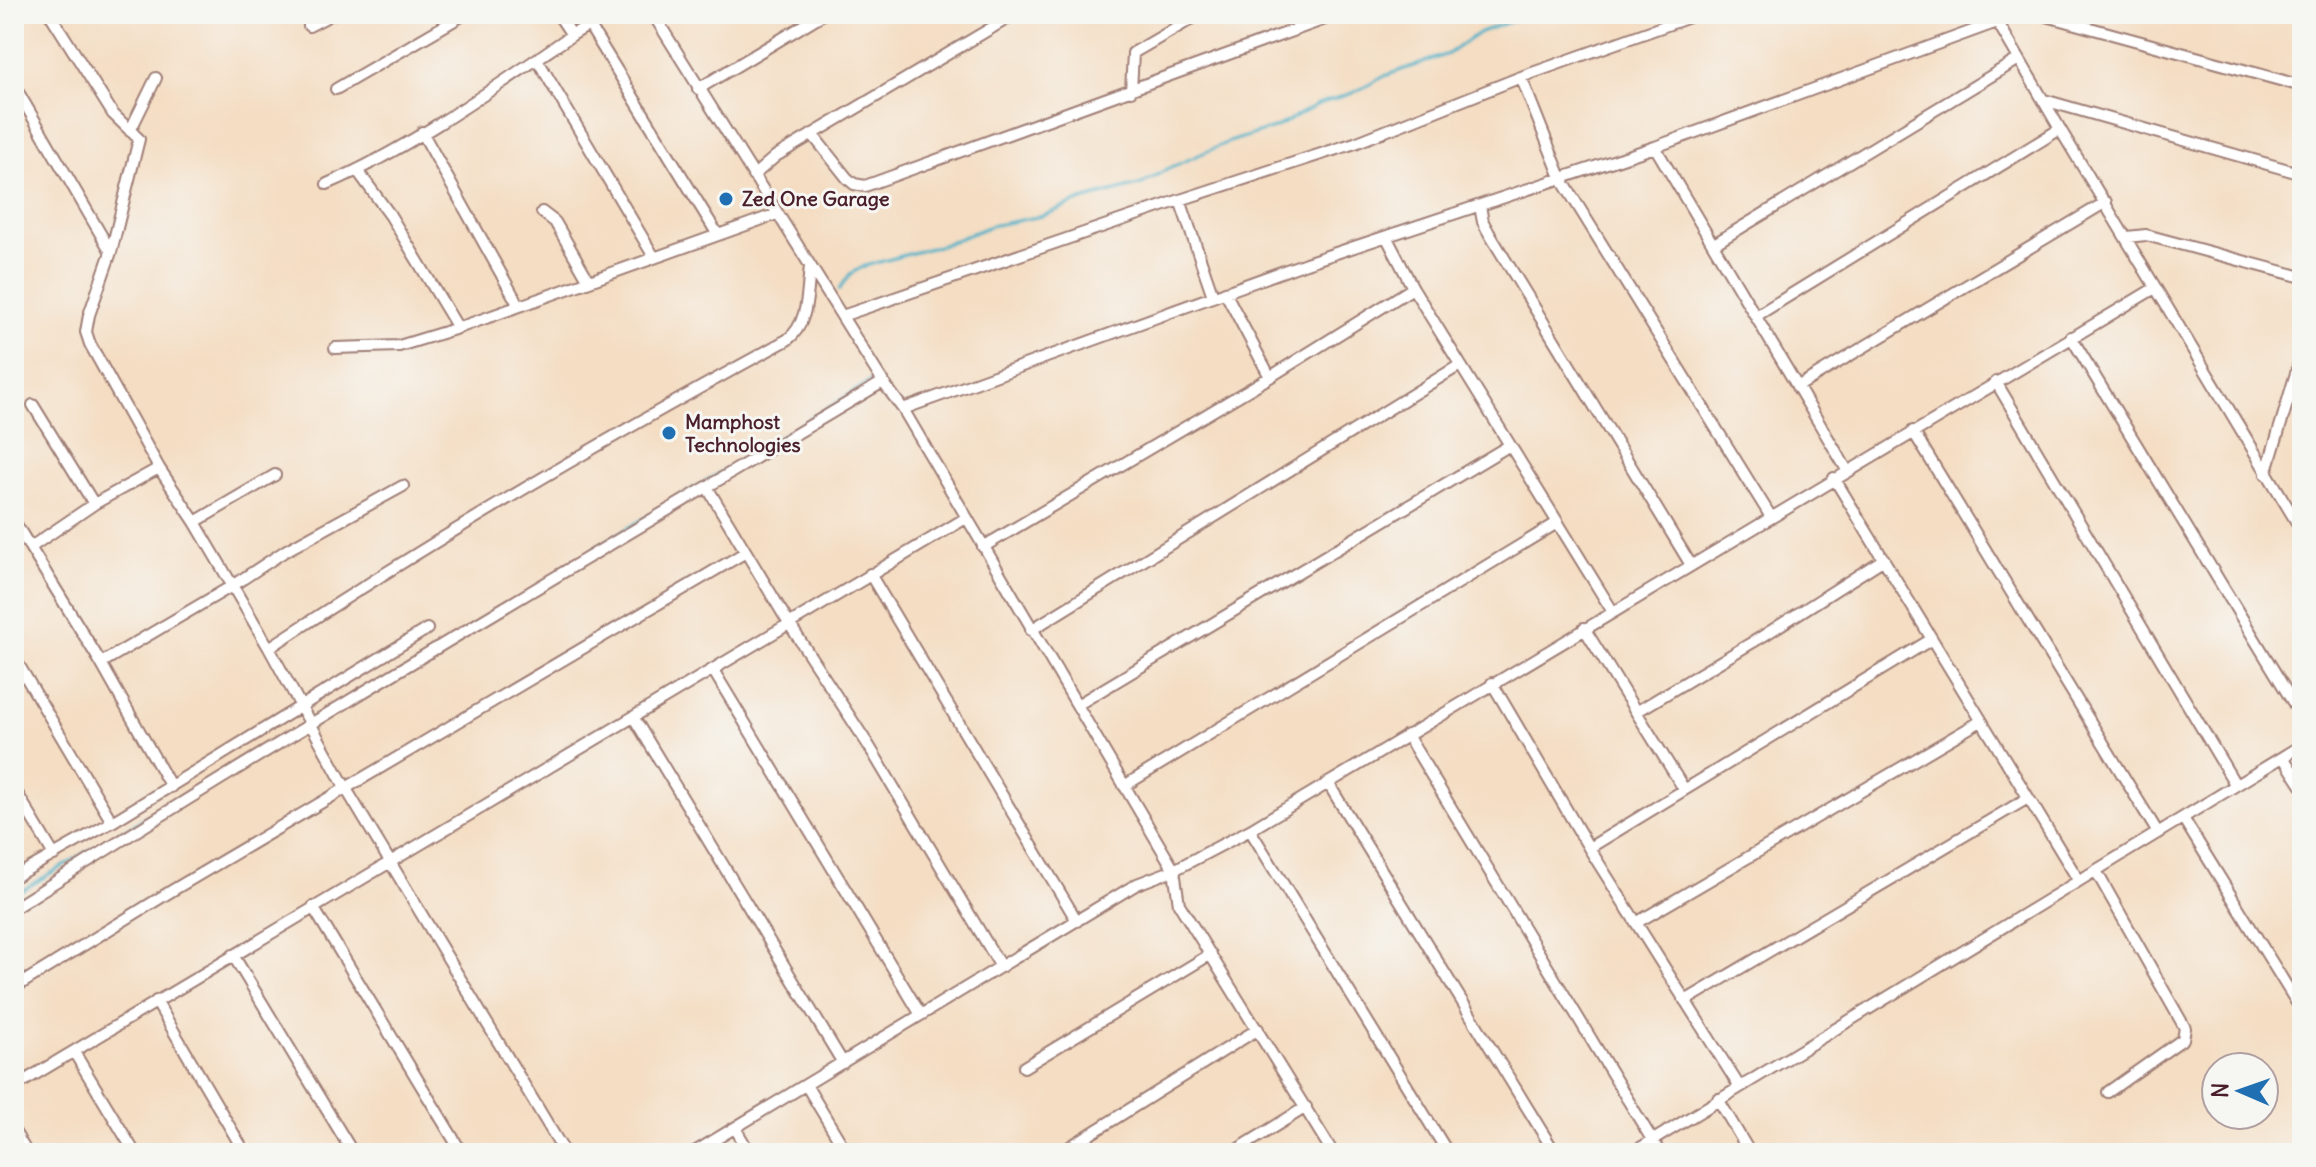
<svg xmlns="http://www.w3.org/2000/svg" width="2316" height="1167" font-family="Delius,sans-serif">
	<style>
		.lines { fill: none; stroke-linecap: round; stroke-linejoin: round }
		.stream { stroke: #49b0c8; stroke-width: 3 }
		.street-casing { stroke: #9f7e76; stroke-width: 14 }
		.street { stroke: #fff; stroke-width: 10 }
		.poi-dot { fill: #1f6fb2; stroke: #f6f6f2; stroke-width: 3 }
		.labels { text-anchor: middle; stroke-width: 6; stroke-linejoin: round; paint-order: stroke }
		.poi-label { font-size: 20px; font-weight: bold; fill: #4a1f2b; stroke: #f6f6f2; text-anchor: start }
	</style>
	<rect width="100%" height="100%" fill="#f6f6f2"/>
	<filter id="ink" filterUnits="userSpaceOnUse"><feTurbulence type="fractalNoise" baseFrequency=".0125" numOctaves="2"/><feDisplacementMap in="SourceGraphic" scale="16" xChannelSelector="R" yChannelSelector="G"/><feConvolveMatrix kernelMatrix="1 2 1 2 8 2 1 2 1" color-interpolation-filters="sRGB"/></filter>
	<filter id="wash" filterUnits="userSpaceOnUse"><feTurbulence type="fractalNoise" baseFrequency=".006" numOctaves="4" result="noise"/><feDisplacementMap in="SourceGraphic" scale="32" xChannelSelector="R" yChannelSelector="G"/><feGaussianBlur stdDeviation="1.8" result="paint"/><feColorMatrix in="noise" values="0 0 0 0 0 0 0 0 0 0 0 0 0 0 0 0 0 1.4 0 .05"/><feComposite in="paint" operator="in"/></filter>
	<g filter="url(#wash)">
		<rect width="100%" height="100%" fill="#f4ddc2"/>
		<g class="lines">
			<path class="stream" d="M839 290 850 274 865 266 945 244 990 226 1042 216 1082 200 1142 184 1167 169 1226 143 1277 127 1318 104 1353 93 1387 75 1448 54 1480 32 1532 14
				M593 549 834 404 872 380V370
				M14 895 223 772"/>
		</g>
	</g>
	<g filter="url(#ink)">
		<g class="lines">
			<defs>
				<path id="street" d="M50 14 113 114 139 139 111 252 89 315 86 332 90 344 159 468 195 522 269 648 345 787 565 1153
					M558 14 572 35 607 14
					M653 14 883 382 903 409 1174 870 1179 904 1333 1153
					M1993 14 2060 129 2302 531
					M2039 14 2302 86
					M589 25 718 235
					M309 26 332 14
					M537 59 654 257
					M1521 77 1562 180 1771 517
					M14 85 111 252
					M336 89 465 14
					M698 89 823 14
					M1131 91 1133 53 1200 14
					M2044 100 2302 174
					M130 131 156 78
					M422 132 519 306
					M812 134 847 178 854 184 865 186 1339 14
					M1655 147 1847 470
					M357 170 390 215 458 328
					M753 176 776 156 1015 14
					M327 184C409 149 497 86 572 35
					M1180 200 1213 296
					M1480 206 1483 222 1489 233 1691 565
					M542 212 555 222 589 281
					M2127 237 2146 235 2302 277
					M1387 238 1413 288 1613 612
					M1714 244 2019 59
					M1225 292 1270 377
					M842 316 1180 200 1355 143 1521 77 1698 14
					M1756 316 2060 129
					M2071 337 2302 717
					M335 348 399 346 458 328 777 214
					M1996 382 2235 784
					M1797 387 2106 202
					M33 405 94 504
					M903 409 1306 263 1655 147 1997 22
					M1913 431 2158 833
					M2266 474 2302 353
					M1834 478 2079 881
					M707 487 788 622 869 746 1001 967
					M14 521 101 663 171 787
					M195 522 275 475
					M31 547 94 504 159 468
					M983 547 1270 377 1413 288
					M870 574 1077 921
					M1584 628 1684 789
					M1031 630 1460 365
					M269 648C437 537 610 436 787 340 809 324 807 292 810 266
					M14 657 112 822
					M101 663 232 586 285 551 403 486
					M713 670 921 1015
					M1492 683 1589 848 1739 1086
					M1077 705 1510 445
					M1636 712 1763 636 1884 559
					M634 718 843 1063
					M1407 735 1660 1153
					M2283 757 2302 786
					M1328 783 1555 1153
					M1124 786 1557 523
					M14 788 54 855
					M2183 818 2302 1011
					M1250 830 1448 1153
					M1589 848 1932 639
					M2096 871 2185 1028 2183 1039 2108 1092
					M14 877 112 822 427 629
					M313 907 462 1153
					M14 908C300 726 592 556 883 382
					M1636 923 1981 721
					M233 955 353 1153
					M14 988 173 890 746 552
					M156 1001 245 1153
					M1685 1001 2028 798
					M74 1052 135 1153
					M1024 1067 1211 954
					M806 1085 847 1153
					M14 1087 966 518
					M1718 1099 1750 1153
					M735 1128 750 1153
					M14 1131 27 1153
					M693 1153 1137 884 1174 870 1250 830 2155 288
					M1060 1153 1258 1029
					M1232 1153 1306 1107
					M1632 1153 2302 745"/>
			</defs>
			<use href="#street" class="street-casing"/>
			<use href="#street" class="street"/>
		</g>
	</g>
	<g class="poi-dot">
		<circle cx="726" cy="199" r="8"/>
		<circle cx="669" cy="433" r="8"/>
	</g>
	<g class="labels">
		<g class="poi-label">
			<text x="742" y="206">Zed One Garage</text>
			<text x="685" y="429">Mamphost<tspan x="685" dy="23">Technologies</tspan></text>
		</g>
	</g>
	<rect width="2316" height="1167" fill="none" stroke="#f6f6f2" stroke-width="48"/>
	<g transform="translate(2240 1091) rotate(272)"><circle r="38" fill="#f6f6f2" stroke="#b1a0a2" stroke-width="2"/>
	<path d="M0-6L14 30L0 20L-14 30Z" fill="#1f6fb2"/>
	<text y="-12" font-size="22" font-weight="bold" text-anchor="middle" fill="#4a1f2b">N</text>
	</g>
</svg>
